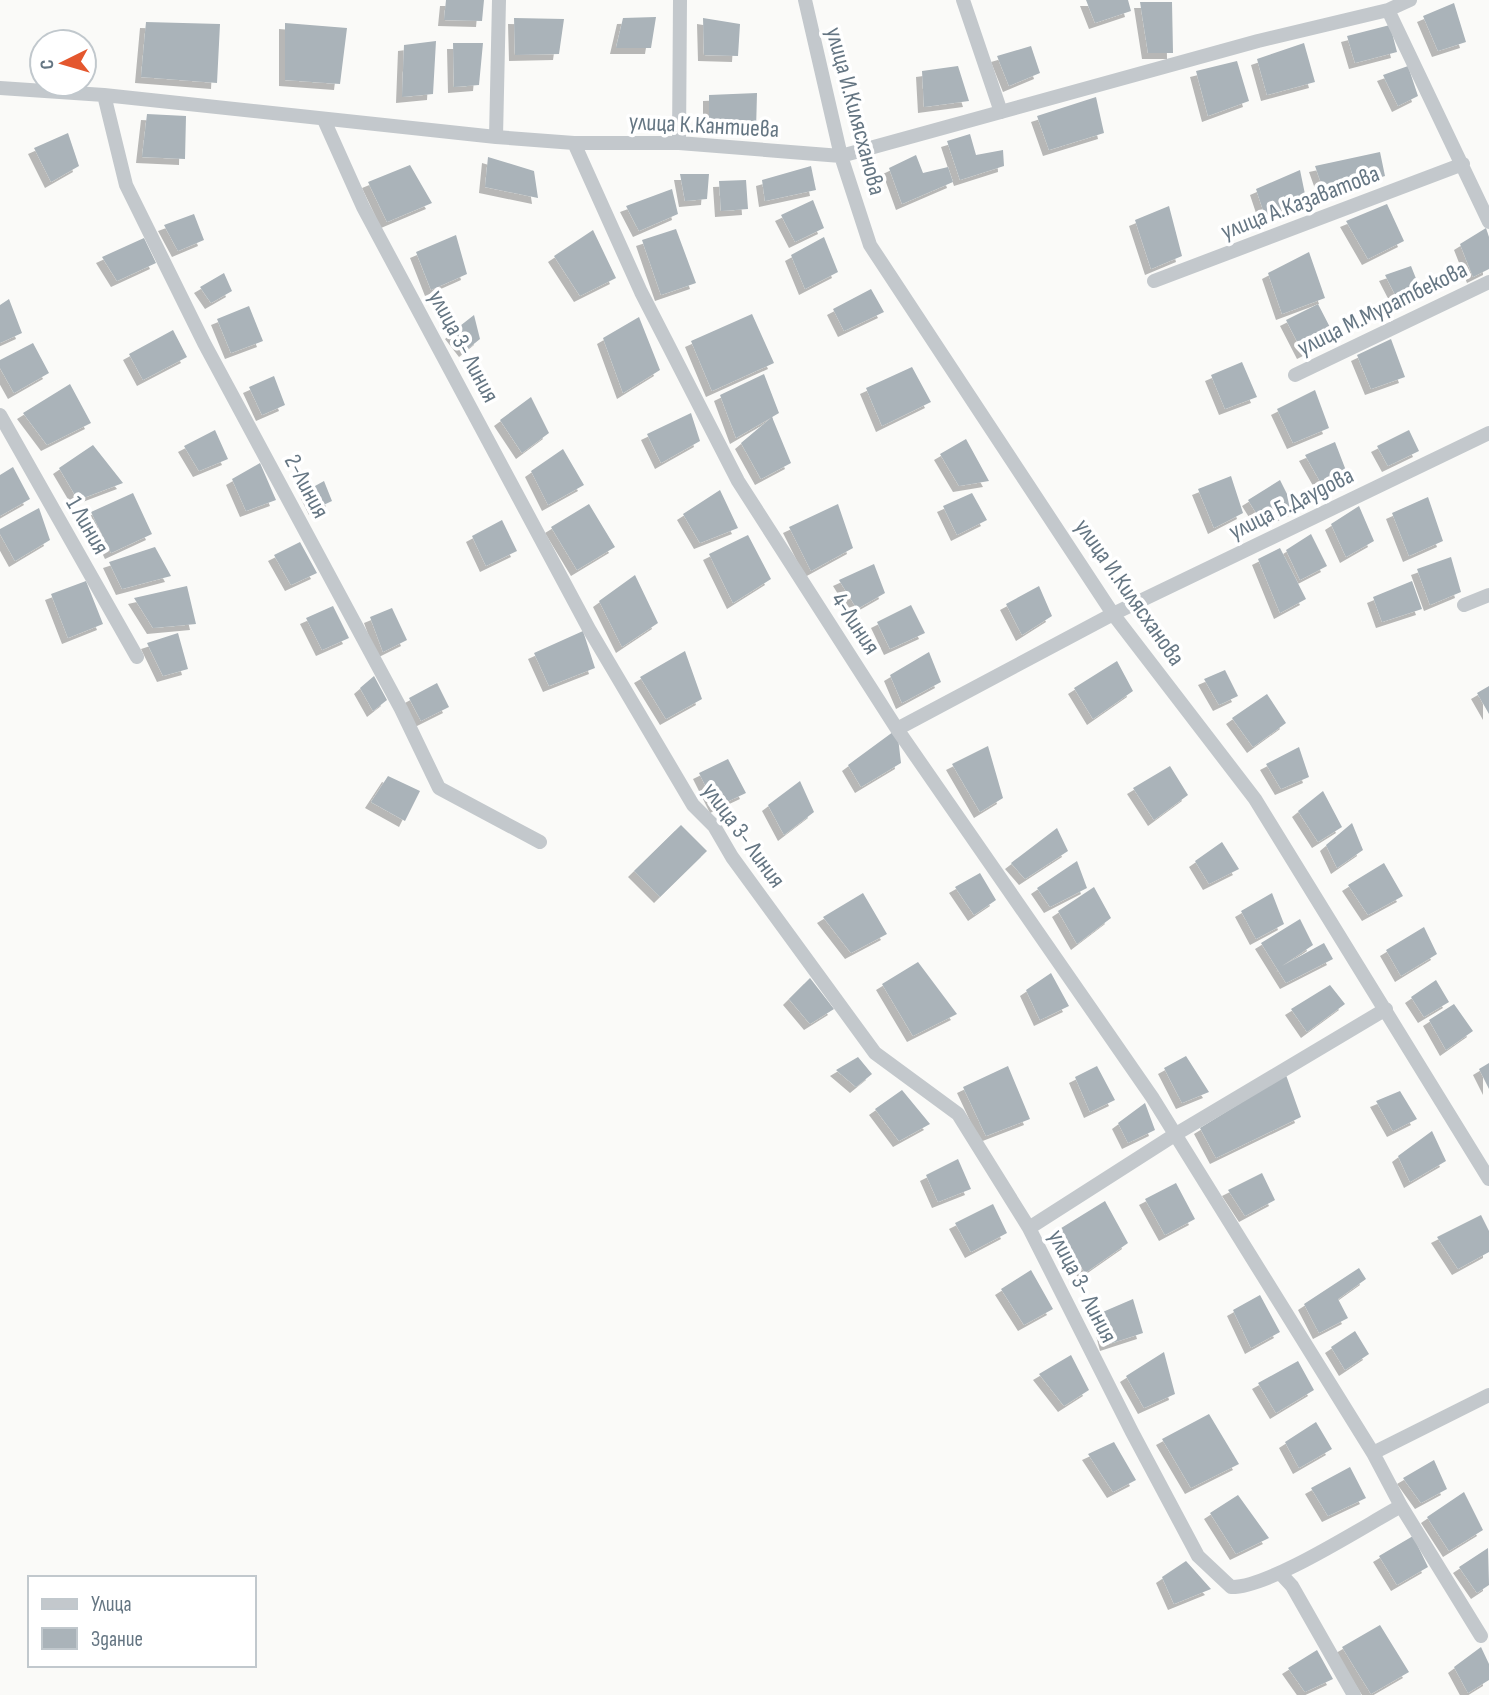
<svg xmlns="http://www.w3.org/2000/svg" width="1489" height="1695" font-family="'Sofia Sans Condensed',sans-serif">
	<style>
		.building { fill: #aab3b9; filter: url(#shadow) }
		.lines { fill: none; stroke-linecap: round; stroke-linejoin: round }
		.minor { stroke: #c3c8cc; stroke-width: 14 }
		.labels { text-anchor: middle; stroke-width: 7; stroke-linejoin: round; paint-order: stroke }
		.street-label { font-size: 24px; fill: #657683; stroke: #fff }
	</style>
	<defs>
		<filter id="shadow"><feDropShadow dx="-6" dy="6" stdDeviation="0" flood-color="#0004"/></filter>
	</defs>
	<rect width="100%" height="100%" fill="#fafaf8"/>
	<path class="building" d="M446 0H484L482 21 444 20Z
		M1086 0H1128L1131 11 1095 23Z
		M1140 2H1172L1173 53H1148Z
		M1454 3 1466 42 1438 51 1423 16Z
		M656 17 651 48H616L623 18Z
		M514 18 564 19 559 54 515 55Z
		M703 18 740 24 738 56 704 55Z
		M146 22 220 24 217 83 141 77Z
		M285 23 347 28 340 84 285 80Z
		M1390 25 1397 52 1355 63 1347 36Z
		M436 41 433 94 402 97 404 45Z
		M453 43H483L479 85 454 87Z
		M1304 43 1315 82 1267 95 1257 59Z
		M1031 46 1040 73 1009 86 997 56Z
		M1237 61 1249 101 1208 116 1196 71Z
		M958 66 969 101 924 107 922 71Z
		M1408 66 1418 96 1398 106 1383 75Z
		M757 93 756 131 709 126V95Z
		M1096 97 1104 133 1049 150 1037 116Z
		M147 114 186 116 185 159 142 157Z
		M68 133 79 166 51 182 34 148Z
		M970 134 976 155 1003 150 1004 166 960 180 947 141Z
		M1380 152 1385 176 1325 194 1315 166Z
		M916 155 923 173 948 167 953 182 902 204 889 168Z
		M488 157 534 171 538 198 485 187Z
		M410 165 432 203 387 222 368 182Z
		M811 166 816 190 765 201 762 180Z
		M1300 170 1306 199 1265 216 1256 189Z
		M680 174H709L707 199 685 201Z
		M746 180 748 209 721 211 719 181Z
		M672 189 678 214 639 231 626 206Z
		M813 200 824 228 795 242 781 215Z
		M1387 204 1404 241 1368 259 1346 221Z
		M1169 206 1182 256 1151 269 1135 220Z
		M194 214 204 240 178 251 164 225Z
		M1486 228 1489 237V269L1473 277 1460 244Z
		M676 229 696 283 661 295 642 240Z
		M593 230 616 278 580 296 554 256Z
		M456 235 467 274 431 290 416 252Z
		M824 237 838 272 805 289 791 255Z
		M144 238 156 263 117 281 102 257Z
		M1309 252 1325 298 1282 314 1268 273Z
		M1411 266 1423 296 1401 306 1385 275Z
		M224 273 232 291 211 303 200 287Z
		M871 289 884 312 844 331 833 309Z
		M9 299 22 333 0 343V305Z
		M1318 304 1335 337 1303 353 1286 320Z
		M249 306 263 341 231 353 217 319Z
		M752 314 774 363 712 391 691 341Z
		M474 315 480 339 465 351 451 333Z
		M639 317 660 370 623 393 603 338Z
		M173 330 187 357 143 380 129 354Z
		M1391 339 1405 377 1371 389 1357 355Z
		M33 343 49 373 14 393 0 368V360Z
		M1242 362 1257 397 1225 409 1211 375Z
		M912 367 931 402 882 426 866 388Z
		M764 374 779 413 736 438 720 395Z
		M274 376 285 405 262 415 249 387Z
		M70 384 91 423 47 445 23 413Z
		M1315 390 1329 428 1293 443 1277 409Z
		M531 397 549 433 522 453 500 420Z
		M691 413 700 441 661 463 647 434Z
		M772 417 791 463 761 479 741 443Z
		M215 430 228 459 199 471 184 446Z
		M1409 430 1419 451 1388 466 1377 446Z
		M966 439 989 481 959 486 940 454Z
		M1335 442 1350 481 1326 492 1305 455Z
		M93 445 123 483 78 500 59 468Z
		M563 449 584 485 548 505 531 471Z
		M260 463 276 500 246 511 232 479Z
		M13 467 30 499 0 516V475Z
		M1231 476 1243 513 1214 528 1198 489Z
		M1280 480 1295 510 1263 524 1248 500Z
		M324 481 332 501 315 509 306 491Z
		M720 490 738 528 700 543 683 514Z
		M133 493 152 534 111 553 91 512Z
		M972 493 987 520 957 535 943 506Z
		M1428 497 1443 541 1409 556 1392 513Z
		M589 504 615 547 577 570 551 527Z
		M838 504 853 548 811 571 789 527Z
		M1359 506 1374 541 1346 557 1331 524Z
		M39 508 50 540 15 561 0 534V529Z
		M502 520 517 551 486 566 472 536Z
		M1311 534 1327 566 1300 580 1286 550Z
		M748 535 771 579 733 603 709 554Z
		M300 542 317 573 291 585 274 555Z
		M155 547 171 576 122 589 109 562Z
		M1280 548 1306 599 1280 613 1258 559Z
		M1451 557 1461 592 1430 605 1417 569Z
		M874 564 885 593 857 609 839 580Z
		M635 575 658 623 622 647 599 601Z
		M86 581 103 624 68 638 51 594Z
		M1412 581 1422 609 1382 622 1373 597Z
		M187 586 196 624 153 628 134 598Z
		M1039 586 1052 616 1022 635 1006 604Z
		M911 605 925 633 890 649 877 622Z
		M333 606 349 638 322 650 306 618Z
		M392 608 407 640 383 652 370 617Z
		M583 631 595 668 549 686 534 653Z
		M178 633 188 669 163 676 147 643Z
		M685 651 702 699 666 719 640 677Z
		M929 652 941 682 902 703 890 675Z
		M1117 661 1133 691 1093 719 1074 688Z
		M1225 670 1238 696 1219 705 1204 679Z
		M374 676 387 700 373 711 360 688Z
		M437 683 449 707 421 721 409 698Z
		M1489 686V714L1477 693Z
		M1267 694 1286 723 1253 747 1232 718Z
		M897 729 901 763 861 787 848 765Z
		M988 746 1003 798 980 812 952 764Z
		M1299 747 1309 777 1281 789 1266 764Z
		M728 759 746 793 716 807 699 773Z
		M1170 766 1188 795 1154 820 1133 788Z
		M388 776 420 791 405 821 371 802Z
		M800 781 814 812 784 835 768 805Z
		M1323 791 1342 827 1318 842 1298 811Z
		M1352 823 1363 850 1337 868 1326 845Z
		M681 825 707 851 660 897 634 871Z
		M1057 828 1068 851 1025 879 1011 863Z
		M1222 842 1239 869 1209 884 1195 861Z
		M1077 861 1087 888 1050 907 1037 888Z
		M1384 863 1403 896 1368 915 1348 885Z
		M980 873 996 900 974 915 955 887Z
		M1094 887 1111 918 1077 944 1058 911Z
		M863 893 887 934 851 953 823 917Z
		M1272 893 1284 924 1256 939 1241 911Z
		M1300 919 1313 945 1282 966 1324 943 1333 959 1286 983 1261 943Z
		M1424 927 1437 954 1401 976 1386 950Z
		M918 962 957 1014 913 1036 882 984Z
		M1051 973 1069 1006 1040 1020 1026 990Z
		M810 978 834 1009 810 1024 789 999Z
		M1436 980 1449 1002 1424 1017 1411 997Z
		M1330 985 1345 1004 1307 1032 1291 1009Z
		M1454 1004 1473 1031 1446 1050 1429 1020Z
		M1186 1056 1209 1092 1182 1103 1164 1068Z
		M858 1057 872 1074 856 1087 836 1070Z
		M1489 1063V1089L1479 1069Z
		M1008 1066 1030 1119 986 1136 963 1087Z
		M1097 1066 1115 1100 1090 1112 1075 1077Z
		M1286 1075 1301 1117 1216 1158 1200 1128Z
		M902 1090 930 1124 899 1141 875 1109Z
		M1400 1091 1417 1119 1393 1131 1376 1101Z
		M1145 1103 1155 1130 1128 1143 1118 1123Z
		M1432 1131 1446 1161 1410 1182 1398 1156Z
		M958 1159 971 1189 938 1202 926 1175Z
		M1262 1173 1275 1200 1245 1216 1228 1190Z
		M1176 1183 1195 1219 1165 1235 1145 1199Z
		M1105 1201 1128 1243 1085 1273 1058 1230Z
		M993 1204 1007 1233 971 1252 955 1223Z
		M1481 1215 1489 1231V1252L1458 1269 1437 1237Z
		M1359 1268 1366 1279 1338 1299 1348 1318 1319 1333 1304 1304Z
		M1031 1270 1053 1309 1024 1325 1001 1289Z
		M1260 1295 1280 1332 1251 1348 1233 1310Z
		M1133 1299 1143 1333 1106 1345 1098 1314Z
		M1355 1331 1369 1354 1345 1370 1331 1347Z
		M1164 1352 1175 1394 1144 1408 1126 1376Z
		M1071 1355 1089 1390 1064 1406 1039 1374Z
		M1298 1361 1314 1390 1276 1413 1258 1383Z
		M1209 1414 1239 1464 1191 1488 1162 1439Z
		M1316 1422 1332 1449 1299 1468 1285 1442Z
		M1114 1442 1136 1480 1113 1492 1088 1454Z
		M1434 1460 1447 1489 1421 1503 1403 1478Z
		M1350 1467 1366 1498 1328 1516 1311 1488Z
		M1464 1492 1483 1530 1449 1551 1427 1517Z
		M1238 1495 1269 1538 1236 1554 1210 1513Z
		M1413 1536 1428 1567 1397 1585 1379 1556Z
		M1488 1548 1489 1585 1477 1593 1459 1567Z
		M1186 1561 1211 1589 1174 1604 1162 1577Z
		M1380 1625 1409 1672 1371 1694 1342 1647Z
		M1481 1647 1489 1664V1680L1468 1693 1454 1667Z
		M1317 1650 1333 1679 1305 1692 1288 1668Z"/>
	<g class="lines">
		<path class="minor" d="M805 0 841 156 870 245 1113 614 1255 799 1489 1179
			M963 0 1001 112
			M1388 10 1489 222
			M0 88 104 95 496 137 574 143H679L841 156 1258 41 1388 10 1410 0
			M104 95 126 185 204 343 401 709 439 788 540 842
			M324 120 363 207 589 629 693 805 714 826 732 857 875 1053 958 1114 1029 1228 1132 1432 1198 1556 1231 1587C1269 1588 1364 1526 1401 1506
			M496 137 499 0
			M574 143 641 292 738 481 897 729 1152 1097 1373 1453 1401 1506 1481 1636
			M679 143 680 0
			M1154 281 1463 164
			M1295 375 1489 282
			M0 415 137 657
			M1464 605 1489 595
			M897 729 1113 614 1489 433
			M1029 1228 1176 1134 1386 1009
			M1373 1453 1489 1395
			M1280 1573 1292 1586 1354 1695"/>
	</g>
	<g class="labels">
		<g class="street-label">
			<text transform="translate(856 111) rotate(75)" y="8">улица И.Килясханова</text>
			<text transform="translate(704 125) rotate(3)" y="8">улица К.Кантиева</text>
			<text transform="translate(1300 202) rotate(-21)" y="8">улица А.Казаватова</text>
			<text transform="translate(1382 308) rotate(-26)" y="8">улица М.Муратбекова</text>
			<text transform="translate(464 346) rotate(62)" y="8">улица 3- Линия</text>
			<text transform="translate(307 486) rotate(62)" y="8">2-Линия</text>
			<text transform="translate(1291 503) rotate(-26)" y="8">улица Б.Даудова</text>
			<text transform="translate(88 525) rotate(60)" y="8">1 Линия</text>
			<text transform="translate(1130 592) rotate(55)" y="8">улица И.Килясханова</text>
			<text transform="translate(856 623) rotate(57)" y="8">4-Линия</text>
			<text transform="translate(744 835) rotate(54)" y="8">улица 3- Линия</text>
			<text transform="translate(1083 1286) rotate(63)" y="8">улица 3- Линия</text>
		</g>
	</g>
	<rect x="28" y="1576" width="228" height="91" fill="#ffffff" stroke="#c1c8cd" stroke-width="2"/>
	<rect x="42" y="1599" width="35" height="10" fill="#c3c8cc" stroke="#c1c8cd" stroke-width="2"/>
	<text x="91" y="1611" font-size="21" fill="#657683">Улица</text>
	<rect x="42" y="1628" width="35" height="21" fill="#aab3b9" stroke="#c1c8cd" stroke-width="2"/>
	<text x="91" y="1646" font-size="21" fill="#657683">Здание</text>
	<g transform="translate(63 63) rotate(265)"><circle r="33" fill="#ffffff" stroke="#c1c8cd" stroke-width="2"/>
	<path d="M0-5L12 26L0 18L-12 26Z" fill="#e4572e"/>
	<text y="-10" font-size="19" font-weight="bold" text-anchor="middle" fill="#657683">С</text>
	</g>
</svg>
